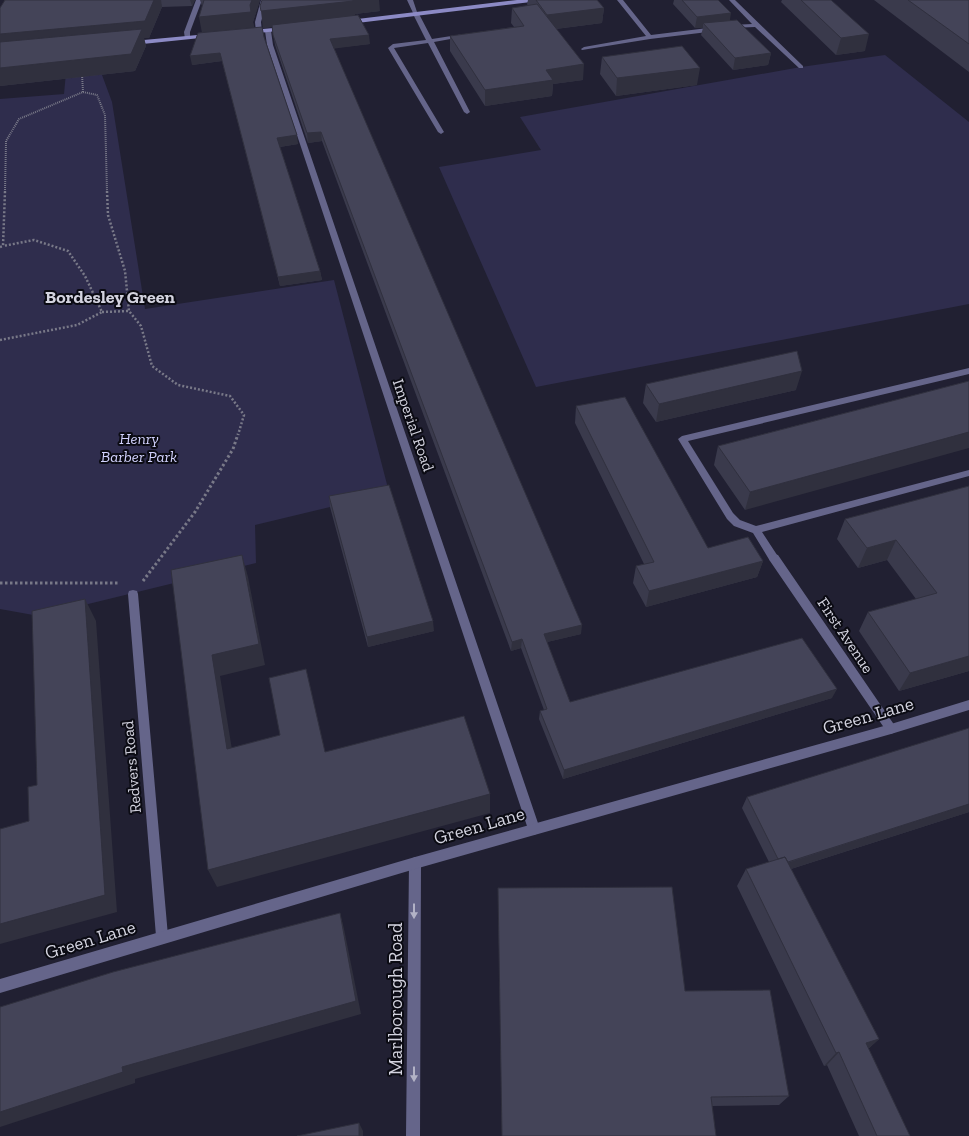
<svg xmlns="http://www.w3.org/2000/svg" width="969" height="1136" font-family="'Zilla Slab',serif">
	<style>
		.green { fill: #2f2d4d }
		.lines { fill: none; stroke-linecap: round; stroke-linejoin: round }
		.path-far2 { stroke: #797988; stroke-width: 2; stroke-dasharray: 1 1; stroke-linecap: butt }
		.path-far1 { stroke: #797988; stroke-width: 2.5; stroke-dasharray: 2 2; stroke-linecap: butt }
		.path { stroke: #797988; stroke-width: 3; stroke-dasharray: 2.5 2.5; stroke-linecap: butt }
		.service { fill: #65658a; fill-rule: evenodd }
		.minor { fill: #65658a; fill-rule: evenodd }
		.tertiary { fill: #65658a; fill-rule: evenodd }
		.secondary { fill: #8c8ac5; fill-rule: evenodd }
		.wall { fill: #3a3a4c }
		.shaded-wall { fill: #30303e }
		.building { fill: #444458; stroke: #30303e }
		.oneway { fill: #b2b2c6 }
		.labels { text-anchor: middle; stroke-width: 4; stroke-linejoin: round; paint-order: stroke }
		.street-label { font-size: 16px; fill: #d3d3df; stroke: #0b0b13 }
		.park-label { font-size: 16px; font-style: italic; fill: #d2d2fd; stroke: #0b0b13 }
		.far-district-label { font-size: 18px; font-weight: bold; fill: #d3d3df; stroke: #0b0b13 }
		.near-street-label { font-size: 19px; fill: #d3d3df; stroke: #0b0b13 }
	</style>
	<rect width="100%" height="100%" fill="#212032"/>
	<path class="green" d="M885 55 969 122V304L536 387 439 167 541 150 520 117 801 67Z
		M102 58V75L112 102 145 309 334 280 390 496 330 507 255 525 256 563 39 616 0 609V99L64 94 67 62Z"/>
	<g class="lines">
		<path class="path-far2" d="M83 92 97 95 105 115 107 192
			M5 192 6 141 19 119 83 92 82 74"/>
		<path class="path-far1" d="M107 191 108 215 125 271 129 311 141 326 152 366 178 385 230 396 244 415 238 435
			M0 247 3 246 5 191
			M102 312 129 311
			M0 340 77 325 102 312 85 276 68 251 34 240 3 246"/>
		<path class="path" d="M143 581 195 512 233 449 238 434
			M0 583H119"/>
		<path class="service" d="M261 0H267L261 22 262 32 259 34 256 32 255 22Z
			M617 0H623L651 35 716 27 719 29 716 31 650 39 582 50 581 49 584 47 646 36Z
			M729 0H735L803 66V68H799L755 27 730 28V26L732 25 752 24Z
			M416 12 419 14 432 39 464 34 467 36 434 42 470 112 467 114 464 112 428 43 394 48 444 132 441 134 438 132 388 48 393 44 426 40 413 14Z
			M969 368V374L688 441 733 513 740 520 756 526 969 470V476L762 532 779 558 778 561H770L753 533 734 526 727 519 678 439 682 436Z"/>
		<path class="minor" d="M196 0H202L190 32V38L185 39 184 32Z
			M407 0H413L418 15H414Z
			M268 29 271 31 273 45 540 829 538 833 534 835 530 833 528 829 267 45 265 31Z
			M774 554 778 555 895 726 897 729 895 732 891 734 887 732 770 561 769 558 770 555Z
			M133 590 137 591 138 594 168 936 167 941 162 942 157 941 156 936 128 594 129 591Z
			M415 857 419 859 421 863 420 1136H406L409 863 411 859Z"/>
		<path class="tertiary" d="M969 700V710L891 734 415 869 0 993V979L415 857 891 724Z"/>
		<path class="secondary" d="M517 0H534L531 2 349 24 346 22 349 20Z
			M285 27 288 29 287 30 250 34 247 32 250 30Z
			M208 34 211 36 210 37 133 45 130 43 133 41Z"/>
	</g>
	<path class="wall" d="M5 0H195L192 6 162 7 149 38H144L146 46 135 71 0 86V8Z
		M200 0H260L253 22 254 28 264 38 298 144 280 147 320 271 322 280 280 286 222 61 192 65 202 32V6Z
		M262 0 380 11 355 14V16L370 44 334 48 581 634 547 642 570 702 832 698 563 779 539 719 540 711 544 710 521 648 511 651 322 141 308 143 275 45 272 27 263 28Z
		M528 0H597L604 8 602 23 556 29 583 80 553 84 552 96 485 106 450 51V36L514 27 511 23 512 8 528 6 527 4Z
		M674 0H718L730 20 771 53 768 65 733 70 701 35 703 28H695L673 4Z
		M782 0H831L865 51 836 55 781 2Z
		M874 0H969V72Z
		M602 57 697 85 616 96 600 74Z
		M969 381 745 510 714 465 718 446Z
		M646 384 796 390 656 422 643 403Z
		M576 406 708 548 763 561 757 577 646 607 633 583 636 566 644 564 575 423Z
		M969 486V671L899 691 859 631 868 612 916 599 887 560 858 568 837 539 845 519Z
		M329 496 434 631 368 647 330 507Z
		M747 797 969 812 791 869 879 1039 868 1049 910 1136H859L827 1065 824 1066 737 886 746 869 769 862 742 808Z
		M498 888 685 991 789 1096 779 1105 712 1106 716 1136H502Z"/>
	<path class="shaded-wall" d="M154 0H161L162 7 149 38H144L146 46 135 71 0 86V34Z
		M190 0H195L192 6Z
		M252 0H260L253 22 254 28 202 33 199 17 250 5Z
		M352 0H379L380 11 355 14V17L263 28 261 11Z
		M604 8 602 23 547 30V15Z
		M731 13 729 25 703 23V28H695L697 17Z
		M869 34 865 51 836 55 841 38Z
		M369 35 370 44 331 49 330 39Z
		M220 53 222 61 192 65 190 56Z
		M771 53 768 65 733 70 735 58Z
		M584 64 583 80 553 84 552 96 485 106V90L546 70Z
		M700 68 697 85 616 96 617 78Z
		M321 132 322 141 308 143 307 133Z
		M297 135 298 144 279 147 277 138Z
		M320 271 322 280 280 286 278 277Z
		M802 371 796 390 656 422 659 404Z
		M969 432V448L745 510 750 492Z
		M896 540 887 560 858 568 867 548Z
		M242 555 248 577 265 665 220 676 235 768 227 749 212 655Z
		M763 561 757 577 646 607 649 591Z
		M85 599 96 621 117 912 0 944V924L105 895Z
		M433 621 434 631 368 647 367 637Z
		M582 625 581 634 543 643 544 634Z
		M522 639 521 648 511 651 512 642Z
		M969 656V671L899 691 910 673Z
		M837 689 832 698 563 779 564 770Z
		M490 794V813L217 887 208 870Z
		M969 804V812L775 874 781 865Z
		M340 913 344 929 361 1014 135 1079V1083L0 1127V1112L122 1067Z
		M879 1039 865 1052 866 1043Z
		M839 1052 827 1065 824 1066 836 1053Z
		M359 1123 363 1131V1136H359Z"/>
	<path class="building" d="M5 0H154L145 21 0 34V8Z
		M204 0H252L250 5 251 12 199 17Z
		M262 0H353V1L261 11 260 6Z
		M536 0H597L604 8 547 15Z
		M682 0H718L731 13 697 17Z
		M801 0H831L869 34 841 38Z
		M908 0H969V44Z
		M537 4 584 64 546 70 553 80 485 90 450 36 524 26 512 8Z
		M358 15 369 35 330 39 582 625 544 634 570 702 802 638 837 689 564 770 540 711 547 709 522 639 512 642 321 132 307 133 273 35 272 25Z
		M737 20 771 53 735 58 703 23Z
		M262 27 264 37 297 135 277 138 320 271 278 277 220 53 190 56 198 33Z
		M142 29 131 54 0 68V42Z
		M682 46 700 68 617 78 602 57Z
		M797 351 802 371 659 404 646 384Z
		M969 381V432L750 492 718 446Z
		M625 397 708 548 748 537 763 561 649 591 636 566 654 562 576 406Z
		M389 485 433 621 367 637 329 496Z
		M969 486V656L910 673 868 612 937 593 896 540 867 548 845 519Z
		M242 555 259 644 212 655 227 749 280 735 269 678 306 669 325 752 464 716 490 794 208 870 171 570Z
		M85 599 105 895 0 924V829L29 821 28 787 37 785 32 611Z
		M969 728V804L788 862 785 857 778 859 747 797Z
		M785 857 879 1039 866 1043 910 1136H877L839 1052 836 1053 746 869Z
		M672 887 685 991 770 990 789 1096 711 1097 716 1136H502L498 888Z
		M340 913 356 1001 122 1067 123 1072 0 1112V1007L113 972Z
		M359 1123V1136H297Z"/>
	<defs><path id="oneway-solid" d="M-6-.8H1V-3.2L6.5 0L1 3.2V.8H-6Z" transform="scale(1.25)"/></defs>
	<g class="oneway">
		<use href="#oneway-solid" transform="translate(414 911) rotate(90)"/>
		<use href="#oneway-solid" transform="translate(414 1074) rotate(90)"/>
	</g>
	<g class="labels">
		<g class="street-label">
			<text transform="translate(414 425) rotate(71)" y="6">Imperial Road</text>
			<text transform="translate(846 635) rotate(56)" y="6">First Avenue</text>
			<text transform="translate(131 767) rotate(-95)" y="6">Redvers Road</text>
		</g>
		<g class="park-label">
			<text x="139" y="444">Henry<tspan x="139" dy="18">Barber Park</tspan></text>
		</g>
		<g class="far-district-label">
			<text x="110" y="303">Bordesley Green</text>
		</g>
		<g class="near-street-label">
			<text transform="translate(868 715) rotate(-16)" y="7">Green Lane</text>
			<text transform="translate(479 825) rotate(-16)" y="7">Green Lane</text>
			<text transform="translate(90 939) rotate(-17)" y="7">Green Lane</text>
			<text transform="translate(395 999) rotate(-90)" y="7">Marlborough Road</text>
		</g>
	</g>
</svg>
